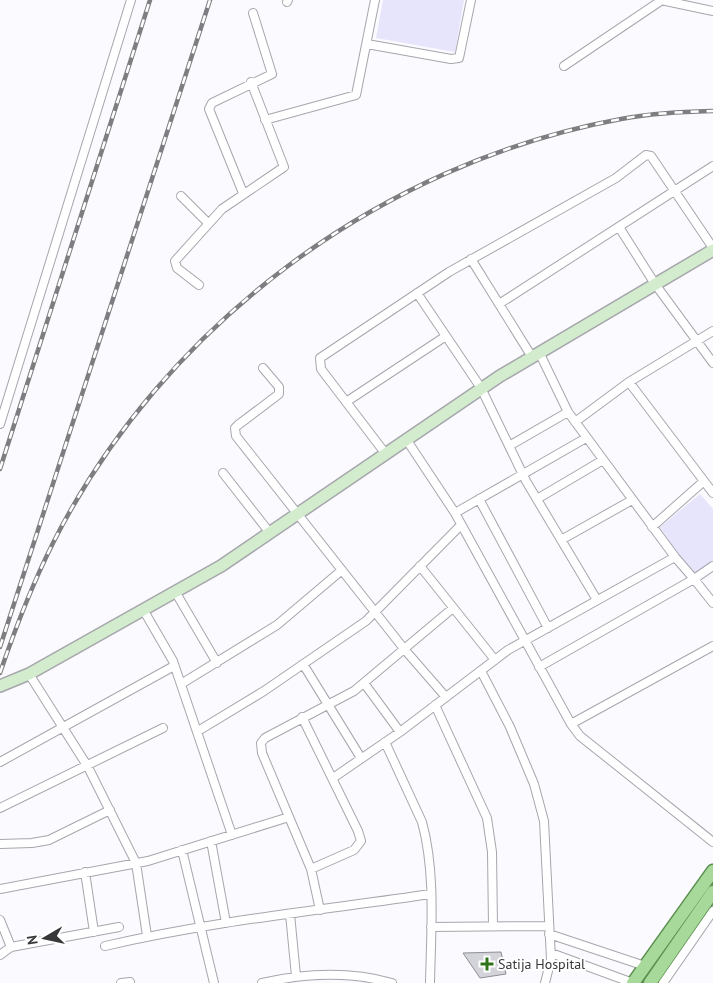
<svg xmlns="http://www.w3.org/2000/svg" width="713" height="983" font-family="'PT Sans',sans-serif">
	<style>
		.green { fill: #e6e5fc }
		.building { fill: #d3d3da; stroke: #8f8e95 }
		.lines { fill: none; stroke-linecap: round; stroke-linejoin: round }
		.street-casing { stroke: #a6a6ad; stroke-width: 10 }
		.secondary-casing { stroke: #a6a6ad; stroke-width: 14 }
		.primary-casing { stroke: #5a8f4e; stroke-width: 15 }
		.street { stroke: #fff; stroke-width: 8 }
		.secondary { stroke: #d3eccd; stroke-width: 11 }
		.primary { stroke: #a7d99b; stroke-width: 12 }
		.rail-casing { stroke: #7e7e81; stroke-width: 4.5 }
		.rail { stroke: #fff; stroke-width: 2.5; stroke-dasharray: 8; stroke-linecap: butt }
		.poi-dot { fill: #2d7518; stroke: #fff; stroke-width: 2 }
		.labels { text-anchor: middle; stroke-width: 4; stroke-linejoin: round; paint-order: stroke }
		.poi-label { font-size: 14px; fill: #37373a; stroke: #fff; text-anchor: start }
	</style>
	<rect width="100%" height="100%" fill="#fbfaff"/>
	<path class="green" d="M383 0H464L455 52 376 38Z
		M700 494 713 509V563L694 577 660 527Z"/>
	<path class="building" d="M501 952 506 974 480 978 463 953Z"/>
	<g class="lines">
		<defs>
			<path id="street" d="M661 0 713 11
				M287 2 288 0
				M367 44 451 59 459 58 471 0
				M564 66 662 0
				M265 120 356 95 375 0
				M243 193 209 109 212 103 272 74 253 13
				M181 196 208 223
				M619 227 655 284 713 363
				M471 259 532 357
				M199 285 177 268 175 261 222 209 284 167 251 82
				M417 293 481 388 526 481 597 600
				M499 304 713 166
				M539 352 568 412 675 557 694 579 713 566
				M263 368 279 387V394L238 425 235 428 236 436 405 650 445 696
				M629 382 713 493
				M346 402 446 336
				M575 422 629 382 713 331
				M0 424 131 0
				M406 439 455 513 571 724 580 736 713 842
				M509 446 568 412
				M385 453 321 369 320 358 449 272 616 178 646 155 651 156 713 248
				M223 473 270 533
				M479 499 548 628
				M537 499 603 460
				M455 513 586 438
				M652 527 704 481
				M561 540 632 500
				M420 566 495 660
				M176 593 217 663
				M144 611 173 661 232 835
				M303 664 361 758
				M539 667 694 579 713 603
				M481 671 510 727 534 784 544 821 551 959 545 983
				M29 674 88 767 136 863 147 936
				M364 683 400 732
				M181 684 277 625 342 570
				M435 705 487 818 492 852 493 926
				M302 717 358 831 361 841 354 850 311 869
				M571 724 713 646
				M198 731 264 691 366 621 461 525
				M385 742 422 822C436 873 431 931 430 983
				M0 762 174 666
				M333 778 400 732 508 650 675 557
				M0 808 163 728
				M211 841 226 923
				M0 844 32 843 49 840 110 810
				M182 850 214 983
				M85 872 94 932
				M0 889 148 861 289 817
				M320 910 311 869 262 753 261 743 265 738 354 691 453 608
				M290 914 296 976
				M0 920 11 947 0 955
				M431 927 549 926
				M549 934 645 966
				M105 946C212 921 322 910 431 894
				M11 947 119 927
				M551 953 633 983
				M121 983 130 982
				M262 983C306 973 349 971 392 983
				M663 983 713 911"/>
			<path id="secondary" d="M0 686 29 674 221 566 500 376 713 250"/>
			<path id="primary" d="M633 983 713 871
				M650 983 713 892"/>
		</defs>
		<use href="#street" class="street-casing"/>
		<use href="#secondary" class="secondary-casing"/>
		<use href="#primary" class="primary-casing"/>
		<use href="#street" class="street"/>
		<use href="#secondary" class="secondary"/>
		<use href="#primary" class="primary"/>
		<defs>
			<path id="rail" d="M0 469 150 0
				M0 647 210 0
				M0 673C15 629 32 585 53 543 163 325 381 163 621 119 651 113 683 112 713 111"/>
		</defs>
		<use href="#rail" class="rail-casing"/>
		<use href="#rail" class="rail"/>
	</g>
	<path class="poi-dot" d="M484.5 956.5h5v5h5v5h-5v5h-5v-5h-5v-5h5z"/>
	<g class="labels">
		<g class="poi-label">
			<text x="498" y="969">Satija Hospital</text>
		</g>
	</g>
	<g transform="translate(45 938) rotate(261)" stroke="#ffffff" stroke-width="4" paint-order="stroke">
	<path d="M0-4L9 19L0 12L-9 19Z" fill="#37373a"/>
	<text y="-8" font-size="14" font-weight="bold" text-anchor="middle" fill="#37373a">N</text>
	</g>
</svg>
